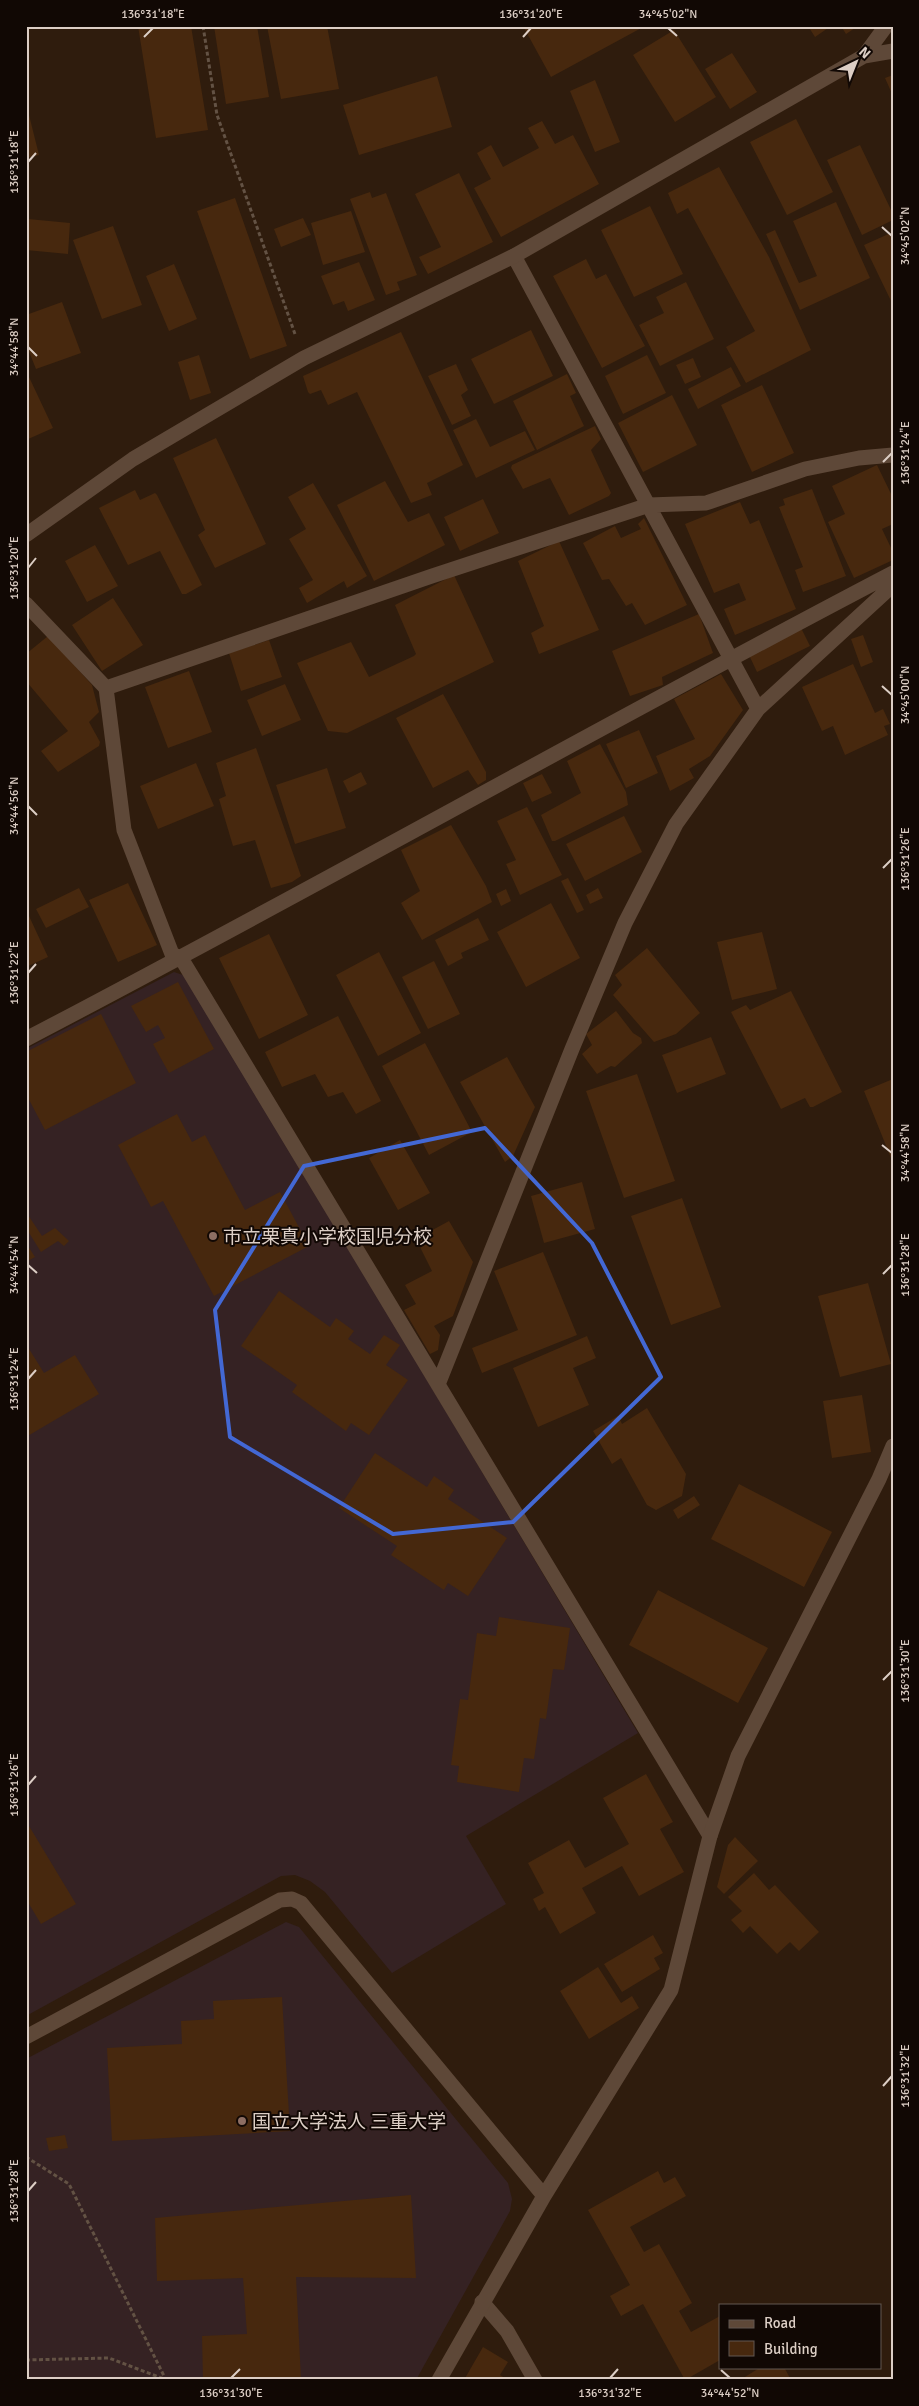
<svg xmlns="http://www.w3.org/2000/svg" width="919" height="2406" font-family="Signika,'Noto Sans JP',sans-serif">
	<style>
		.education { fill: #352223 }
		.building { fill: #47280e }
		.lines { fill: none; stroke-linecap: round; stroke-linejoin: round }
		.path { stroke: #635244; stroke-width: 3; stroke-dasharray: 4 2.5; stroke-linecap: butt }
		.service { stroke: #5e4838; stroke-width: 15 }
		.minor { stroke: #5e4838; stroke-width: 15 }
		.marked { fill: none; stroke: #4368d4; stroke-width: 4; stroke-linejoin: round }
		.ticks { fill: none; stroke: #dccec5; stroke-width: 2 }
		.education-dot { fill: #8d6e63; stroke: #110804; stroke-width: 2 }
		.labels { text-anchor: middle; stroke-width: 4; stroke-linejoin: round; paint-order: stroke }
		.poi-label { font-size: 19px; fill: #dccec5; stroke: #110804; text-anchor: start }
		.neatline { fill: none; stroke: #dccec5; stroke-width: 2 }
		.ticks-label { font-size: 12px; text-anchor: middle; fill: #dccec5 }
	</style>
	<rect width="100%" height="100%" fill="#2f1c0d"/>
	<path class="education" d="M174 972 186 976 638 1733 466 1836 506 1904 392 1973 325 1892 310 1881 295 1875 281 1876 26 2016V1049Z
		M286 1922 299 1927 508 2183 512 2199 510 2211 416 2380H26V2059Z"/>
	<path class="building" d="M138 26H191L208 130 156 138Z
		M214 26H257L269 97 226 104Z
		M267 26H327L339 89 281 99Z
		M523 26H645L551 77Z
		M808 26H831L815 37Z
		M841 26H858L846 34Z
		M674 30 716 97 675 122 633 55Z
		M732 53 757 92 730 109 705 69Z
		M893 75V96L885 78Z
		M437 76 452 127 359 155 343 105Z
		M595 80 620 142 595 152 570 91Z
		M26 103 39 155 26 158Z
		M796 119 833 192 787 215 750 142Z
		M542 121 555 144 573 135 599 184 501 237 474 188 491 179 477 153 491 145 503 167 539 148 528 128Z
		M860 145 893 214V220L862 235 827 160Z
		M719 167 769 257 811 350 746 383 726 347 755 331 688 208 677 214 668 193Z
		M459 173 493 242 428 274 419 257 441 247 415 194Z
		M370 192 372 198 386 193 417 275 397 282 400 290 386 295 350 199Z
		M235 198 287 346 250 359 197 211Z
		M836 202 870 278 800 310 766 234 775 230 799 283 817 276 793 221Z
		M650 206 683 274 634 297 601 230Z
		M351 211 365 252 323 265 311 223Z
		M303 218 311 235 281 247 274 229Z
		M28 219 70 223 68 254 26 250Z
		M113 226 142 305 102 319 73 240Z
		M893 232V305L864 245Z
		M586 259 596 279 606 274 645 346 602 368 553 276Z
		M359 262 375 300 348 311 344 301 333 305 321 276Z
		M174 264 197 319 169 331 146 276Z
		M686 282 714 339 660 366 639 325 664 313 656 297Z
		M62 302 81 353 36 369 26 344V315Z
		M531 330 553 376 494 404 471 359Z
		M401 332 463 465 427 483 432 495 411 503 357 392 328 405 321 390 310 394 308 392 303 376Z
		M199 355 211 393 190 400 178 362Z
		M647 355 666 393 623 414 605 376Z
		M693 358 701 377 685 384 676 365Z
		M456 364 468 390 461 395 471 416 452 425 428 376Z
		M731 367 741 386 698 409 688 389Z
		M567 374 576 393 570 396 584 426 537 450 513 401Z
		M29 377 53 428 26 440V378Z
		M762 385 794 453 752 472 721 405Z
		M672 395 697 445 643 472 618 423Z
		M476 419 490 447 525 431 535 450 476 478 453 430Z
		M595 426 601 439 591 450 611 493 609 496 569 515 550 478 523 489 511 468 512 465Z
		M216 438 266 544 215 568 198 535 205 530 173 458Z
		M877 465 893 498V524L882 529 893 552V560L854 578 828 522 845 514 832 486Z
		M385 481 408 522 429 513 445 545 374 581 337 505Z
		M313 483 367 576 347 588 344 581 307 603 299 588 313 580 289 539 306 529 288 497Z
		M812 489 846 576 803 592 795 570 803 567 779 507 785 505 783 499Z
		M135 490 140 500 155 493 157 495 202 585 186 594H182L160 551 128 565 99 508Z
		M483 499 499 533 460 551 444 517Z
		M740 502 750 524 759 520 796 609 735 635 724 609 746 600 739 583 714 593 685 524Z
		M644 518 687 605 645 625 632 603 626 606 609 579 602 580 583 543 615 526 621 538 641 529 638 524Z
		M559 541 599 630 539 654 531 633 544 626 518 561Z
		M95 545 118 586 87 602 65 561Z
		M454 575 494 662 347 733 328 731 297 663 351 642 369 677 414 656 416 654 395 605Z
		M113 598 143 645 102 671 72 625Z
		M699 614 713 653 662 677 663 685 630 696 612 651Z
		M801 628 810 646 757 672 749 655Z
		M863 635 873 662 861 667 851 639Z
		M48 636 92 685 99 712 89 722 100 742 99 746 58 772 41 751 68 731 26 681V654Z
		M269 640 282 677 241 691 229 653Z
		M853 664 875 713 883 709 890 724 884 726 888 735 845 755 833 726 822 731 802 687Z
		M189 671 212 732 168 748 145 687Z
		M721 674 743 710 710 756 689 769 694 778 670 791 656 756 695 739 674 699Z
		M285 684 301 720 262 736 247 700Z
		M443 694 486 772V780L478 785 468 770 433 788 396 718Z
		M639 730 658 773 626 788 606 744Z
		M600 744 626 792 628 805 555 841H552L541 815 581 793 567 761Z
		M256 748 301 876 292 882 271 888 255 840 233 846 219 799 226 796 216 763Z
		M196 763 214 806 158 829 140 786Z
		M327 768 346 828 295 844 276 785Z
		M361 772 367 784 349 793 343 781Z
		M542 774 552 793 532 802 523 783Z
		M527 807 562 875 520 895 506 864 516 860 497 821Z
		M624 816 642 852 585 881 566 844Z
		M451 825 486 886 492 902 422 940 401 903 420 891 401 850Z
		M568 878 584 910 577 913 561 881Z
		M128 883 157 945 118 962 89 900Z
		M79 888 89 907 46 928 36 909Z
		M598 888 603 898 590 904 586 895Z
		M506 889 511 901 501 906 496 894Z
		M551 903 580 958 526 987 497 932Z
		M29 916 48 957 26 967V918Z
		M478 918 489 940 461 953 463 958 448 966 435 940Z
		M762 932 777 989 732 1000 717 942Z
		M269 934 308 1015 259 1039 219 958Z
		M647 948 700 1013 676 1034 654 1042 613 995 622 985 615 975Z
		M379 952 421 1033 378 1056 336 975Z
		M434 961 460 1014 428 1029 402 977Z
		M178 982 214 1049 169 1073 153 1044 165 1038 158 1025 146 1032 131 1006Z
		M791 991 842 1092 813 1107H810L805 1098 781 1109 731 1012 746 1005 750 1010Z
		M616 1011 633 1033 641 1038 642 1043 615 1067 611 1066 597 1074 582 1054 592 1045 586 1034Z
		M101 1014 136 1083 45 1130 26 1094V1052Z
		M338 1016 381 1101 356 1114 343 1092 328 1097 315 1074 282 1087 265 1052Z
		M711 1037 726 1074 677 1093 662 1055Z
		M425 1043 472 1132 429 1155 382 1066Z
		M507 1057 535 1107 513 1156 505 1162 460 1082Z
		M637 1074 675 1181 624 1198 586 1091Z
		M893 1079V1163L864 1091Z
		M177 1114 192 1142 205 1135 245 1210 280 1192 309 1246 214 1296 163 1201 151 1207 118 1145Z
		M400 1140 430 1193 398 1210 369 1158Z
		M582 1182 595 1229 544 1243 531 1196Z
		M682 1198 721 1307 671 1325 631 1216Z
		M26 1212 42 1236 55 1228 69 1241 64 1246 58 1241 41 1252 26 1228Z
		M449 1221 473 1262 453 1316 434 1326 440 1335 438 1350 430 1354 404 1310 416 1304 405 1285 432 1271 416 1239Z
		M26 1243 35 1257 26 1262Z
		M543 1252 577 1335 482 1373 472 1348 518 1330 494 1271Z
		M868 1283 891 1364 840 1377 818 1296Z
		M279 1291 330 1327 336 1318 354 1331 348 1339 370 1354 384 1335 400 1345 386 1365 408 1380 369 1435 351 1423 346 1431 292 1392 297 1385 241 1346Z
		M587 1336 596 1358 573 1368 589 1405 538 1427 513 1368Z
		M26 1344 44 1373 75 1355 99 1394 26 1437Z
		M862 1395 871 1452 832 1458 823 1401Z
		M647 1408 686 1474 682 1496 656 1510 647 1505 621 1458 612 1464 593 1431 618 1416 622 1424Z
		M375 1453 427 1487 434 1476 454 1490 448 1499 507 1538 468 1596 448 1583 444 1590 391 1555 397 1546 339 1508Z
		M739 1484 832 1532 804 1587 711 1539Z
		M694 1496 700 1505 678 1519 673 1510Z
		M658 1590 768 1648 738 1703 629 1645Z
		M499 1617 570 1628 564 1670 553 1669 546 1719 540 1718 534 1759 524 1758 519 1792 457 1782 459 1766 451 1765 460 1699 468 1700 477 1633 496 1636Z
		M646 1774 673 1822 660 1829 684 1872 639 1896 622 1866 582 1888 596 1913 560 1934 545 1907 539 1911 533 1899 544 1893 528 1863 569 1840 585 1868 629 1844 603 1798Z
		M26 1821 76 1904 41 1924 26 1899Z
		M735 1837 758 1861 724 1894 717 1887 728 1845Z
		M754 1873 769 1890 775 1885 819 1932 799 1951 790 1942 777 1954 750 1926 743 1933 731 1920 742 1911 728 1897Z
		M653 1935 663 1953 654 1958 660 1969 622 1992 604 1964Z
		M598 1967 621 2003 632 1996 639 2008 589 2039 560 1991Z
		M282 1997 290 2131 112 2141 107 2048 182 2044 181 2021 214 2019 213 2001Z
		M65 2135 68 2148 49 2151 46 2138Z
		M658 2171 664 2183 675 2177 686 2196 630 2227 644 2252 659 2244 692 2303 679 2311 691 2332 720 2316V2360L685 2380 643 2304 621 2316 610 2296 630 2285 588 2210Z
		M411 2195 416 2278 296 2277 301 2380H203L202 2336 247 2334 243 2278 157 2281 155 2218Z
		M483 2347 508 2362 500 2375 508 2380H464Z
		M761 2367H784L791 2380H740Z"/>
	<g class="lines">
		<path class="path" d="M203 26 217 115 295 334
			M26 2157 69 2184 166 2380
			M26 2360 109 2358 164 2379"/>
		<path class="service" d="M514 256 758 709
			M26 604 106 688 124 830 172 954 181 958 710 1836
			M106 688 432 576 649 505 706 503 805 469 859 458 893 455
			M26 1039C317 887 602 725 893 573
			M439 1382 572 1049 625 923 676 824 758 709 893 585
			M482 2302 507 2331 535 2380"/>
		<path class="minor" d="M864 56 886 26
			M26 535 133 459 304 358 514 256 864 56 893 51
			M26 2037 280 1900 292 1899 301 1903 544 2196 439 2380
			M544 2196 671 1990 710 1836 738 1756 879 1479 893 1446"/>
	</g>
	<path class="marked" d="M485 1128 592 1243 661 1377 513 1522 393 1534 230 1437 215 1310 304 1166Z"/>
	<path class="ticks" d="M668 28 677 36M144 37 153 28M523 37 531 28M28 162 36 153M882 227 892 236M28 347 37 356M883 462 892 453M28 568 36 558M882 686 892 695M28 806 37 815M883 868 892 859M28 973 36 964M882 1145 892 1153M28 1265 37 1273M883 1274 892 1265M28 1379 36 1370M883 1680 892 1671M28 1785 36 1776M883 2086 892 2076M28 2191 36 2182M721 2370 730 2378M231 2378 240 2369M610 2378 618 2369"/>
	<g class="education-dot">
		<circle cx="213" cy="1236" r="5"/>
		<circle cx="242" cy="2121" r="5"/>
	</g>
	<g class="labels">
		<g class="poi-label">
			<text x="223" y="1243">市立栗真小学校国児分校</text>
			<text x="252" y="2128">国立大学法人 三重大学</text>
		</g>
	</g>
	<rect width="919" height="2406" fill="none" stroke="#110804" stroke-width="55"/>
	<rect x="719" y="2304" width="162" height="65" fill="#110804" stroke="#625751"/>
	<rect x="729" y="2320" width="25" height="8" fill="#5e4838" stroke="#625751"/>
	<text x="764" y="2328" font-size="15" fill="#dccec5">Road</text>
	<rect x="729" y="2341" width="25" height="15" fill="#47280e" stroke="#625751"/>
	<text x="764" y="2354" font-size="15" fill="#dccec5">Building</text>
	<g transform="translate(856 62) rotate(43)" stroke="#110804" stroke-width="4" paint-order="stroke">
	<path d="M0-4L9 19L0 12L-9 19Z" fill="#dccec5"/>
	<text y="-8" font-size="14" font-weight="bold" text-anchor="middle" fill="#dccec5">N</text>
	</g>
	<rect x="28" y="28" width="864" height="2350" class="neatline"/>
	<g class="ticks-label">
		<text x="153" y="18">136°31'18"E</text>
		<text x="531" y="18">136°31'20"E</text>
		<text x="668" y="18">34°45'02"N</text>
		<text transform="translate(14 162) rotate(-90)" y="4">136°31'18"E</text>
		<text transform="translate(905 236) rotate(-90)" y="4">34°45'02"N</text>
		<text transform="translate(14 347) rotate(-90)" y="4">34°44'58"N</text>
		<text transform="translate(905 453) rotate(-90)" y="4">136°31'24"E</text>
		<text transform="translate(14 568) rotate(-90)" y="4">136°31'20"E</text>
		<text transform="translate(905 695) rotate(-90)" y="4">34°45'00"N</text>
		<text transform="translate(14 806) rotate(-90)" y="4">34°44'56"N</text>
		<text transform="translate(905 859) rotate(-90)" y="4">136°31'26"E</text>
		<text transform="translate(14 973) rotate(-90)" y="4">136°31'22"E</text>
		<text transform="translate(905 1153) rotate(-90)" y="4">34°44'58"N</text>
		<text transform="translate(14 1265) rotate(-90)" y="4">34°44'54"N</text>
		<text transform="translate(905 1265) rotate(-90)" y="4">136°31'28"E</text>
		<text transform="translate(14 1379) rotate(-90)" y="4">136°31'24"E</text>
		<text transform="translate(905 1671) rotate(-90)" y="4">136°31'30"E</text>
		<text transform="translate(14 1785) rotate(-90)" y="4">136°31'26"E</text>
		<text transform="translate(905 2076) rotate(-90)" y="4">136°31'32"E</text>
		<text transform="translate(14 2191) rotate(-90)" y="4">136°31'28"E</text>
		<text x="231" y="2397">136°31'30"E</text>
		<text x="610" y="2397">136°31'32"E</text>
		<text x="730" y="2397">34°44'52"N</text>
	</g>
</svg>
